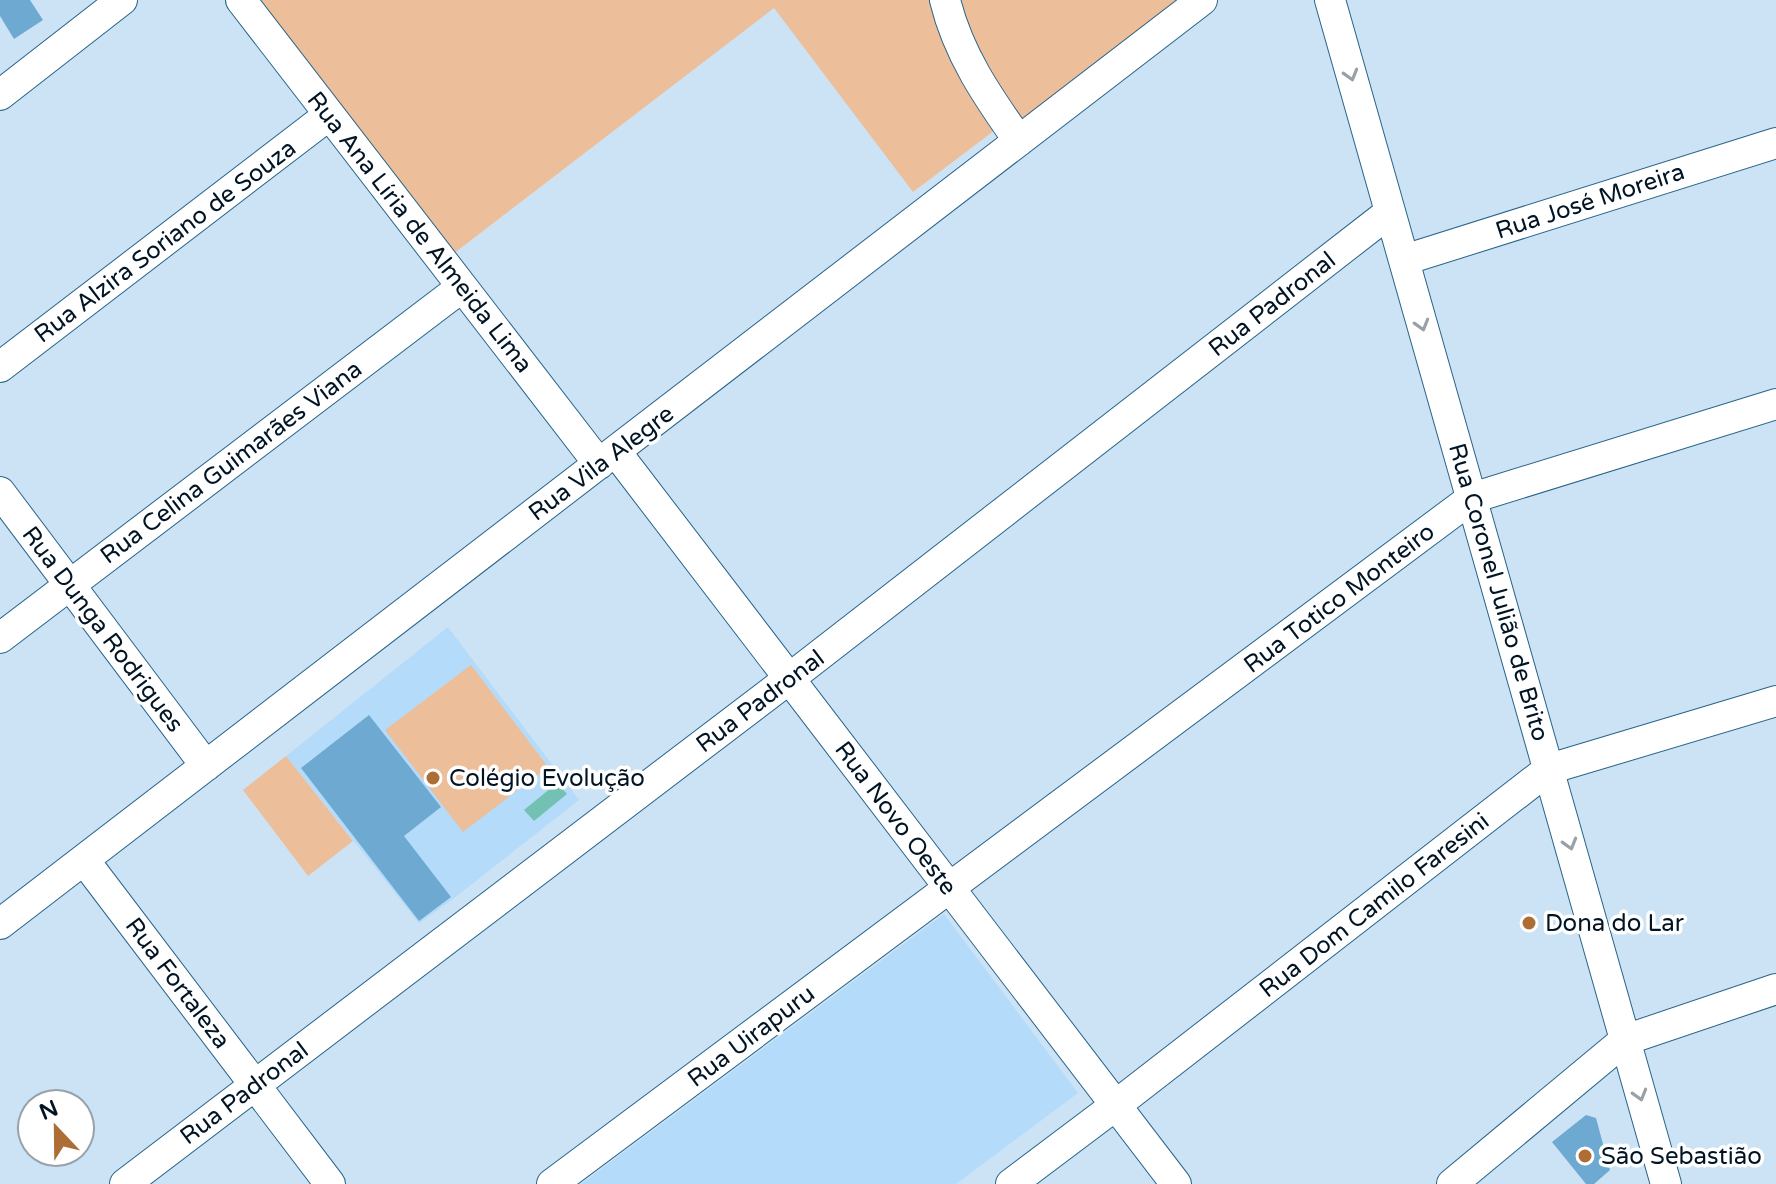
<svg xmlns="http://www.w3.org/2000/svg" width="1776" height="1184" font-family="'Varela Round',sans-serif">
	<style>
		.built { fill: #b4dbf9 }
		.green { fill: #ecbe99 }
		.water { fill: #73c1b2 }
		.building { fill: #6ea9d2 }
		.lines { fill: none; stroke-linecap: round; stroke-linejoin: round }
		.minor-casing { stroke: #28648a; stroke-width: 32 }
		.minor { stroke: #fff; stroke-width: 30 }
		.oneway { stroke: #99a1a7 }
		.poi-dot { fill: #ad6e35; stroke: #fff; stroke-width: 3 }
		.labels { text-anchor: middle; stroke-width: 7; stroke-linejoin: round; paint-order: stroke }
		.street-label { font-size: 24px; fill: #001424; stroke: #fff }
		.poi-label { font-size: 24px; fill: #001424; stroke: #fff; text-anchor: start }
	</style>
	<rect width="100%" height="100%" fill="#cce3f5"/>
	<path class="built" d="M448 627 579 800 453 899 419 923 286 756Z
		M944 914 1078 1093 956 1184H581Z"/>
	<path class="green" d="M257 0H936L999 127 913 192 774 8 453 254Z
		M954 0H1188L1023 134 999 101Z
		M471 665 548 767 463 832 385 730Z
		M286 756 353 841 308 876 243 790Z"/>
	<path class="water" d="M557 783 567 794 534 821 524 810Z"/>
	<path class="building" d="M0 0H30L43 20 14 39 0 16Z
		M369 715 441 807 404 836 451 897 419 921 301 768Z
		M1586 1115 1596 1118 1610 1170 1594 1184H1586L1552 1142Z"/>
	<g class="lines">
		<defs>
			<path id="minor" d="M241 0 599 464
				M945 0C958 54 988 97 1019 141
				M1330 0 1666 1184
				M0 95 122 0
				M1404 260 1776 143
				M0 367 329 115
				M616 452 1176 1184
				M0 492 206 766
				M0 638 462 287
				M84 860 330 1184
				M0 924 1202 0
				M125 1184 790 678 1390 212
				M552 1184 1472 498 1776 404
				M1011 1184 1116 1105 1549 769 1776 701
				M1452 1184 1625 1040 1776 989"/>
		</defs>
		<use href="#minor" class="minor-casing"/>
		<use href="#minor" class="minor"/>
	</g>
	<defs><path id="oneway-chevron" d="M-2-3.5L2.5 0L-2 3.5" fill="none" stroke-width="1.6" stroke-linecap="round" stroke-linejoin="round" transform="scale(2)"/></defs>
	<g class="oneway">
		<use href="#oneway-chevron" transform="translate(1351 75) rotate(74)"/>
		<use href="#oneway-chevron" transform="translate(1422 325) rotate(74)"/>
		<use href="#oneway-chevron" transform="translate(1570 844) rotate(74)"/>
		<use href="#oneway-chevron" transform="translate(1640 1095) rotate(74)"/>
	</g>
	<g class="poi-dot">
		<circle cx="433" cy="778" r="8"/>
		<circle cx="1529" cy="923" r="8"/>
		<circle cx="1585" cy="1156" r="8"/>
	</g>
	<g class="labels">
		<g class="street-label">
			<text transform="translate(1590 201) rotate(-18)" y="8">Rua José Moreira</text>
			<text transform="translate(420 232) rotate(52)" y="8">Rua Ana Líria de Almeida Lima</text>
			<text transform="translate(165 241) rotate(-37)" y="8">Rua Alzira Soriano de Souza</text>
			<text transform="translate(1272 304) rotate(-38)" y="8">Rua Padronal</text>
			<text transform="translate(231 462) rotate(-37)" y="8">Rua Celina Guimarães Viana</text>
			<text transform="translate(601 463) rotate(-37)" y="8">Rua Vila Alegre</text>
			<text transform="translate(1499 592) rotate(74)" y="8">Rua Coronel Julião de Brito</text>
			<text transform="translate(1339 598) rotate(-37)" y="8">Rua Totico Monteiro</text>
			<text transform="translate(103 629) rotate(53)" y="8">Rua Dunga Rodrigues</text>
			<text transform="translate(760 701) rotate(-37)" y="8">Rua Padronal</text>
			<text transform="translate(896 818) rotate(53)" y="8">Rua Novo Oeste</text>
			<text transform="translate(1374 905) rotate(-38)" y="8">Rua Dom Camilo Faresini</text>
			<text transform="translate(178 983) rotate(53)" y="8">Rua Fortaleza</text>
			<text transform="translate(751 1036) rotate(-37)" y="8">Rua Uirapuru</text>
			<text transform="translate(244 1093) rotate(-37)" y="8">Rua Padronal</text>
		</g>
		<g class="poi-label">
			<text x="449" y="786">Colégio Evolução</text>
			<text x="1545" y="931">Dona do Lar</text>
			<text x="1601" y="1164">São Sebastião</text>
		</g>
	</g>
	<g transform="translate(56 1128) rotate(338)"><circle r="38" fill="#ffffff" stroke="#99a1a7" stroke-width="2"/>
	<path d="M0-6L14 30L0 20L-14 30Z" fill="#ad6e35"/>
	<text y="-12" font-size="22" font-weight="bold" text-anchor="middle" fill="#001424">N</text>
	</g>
</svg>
